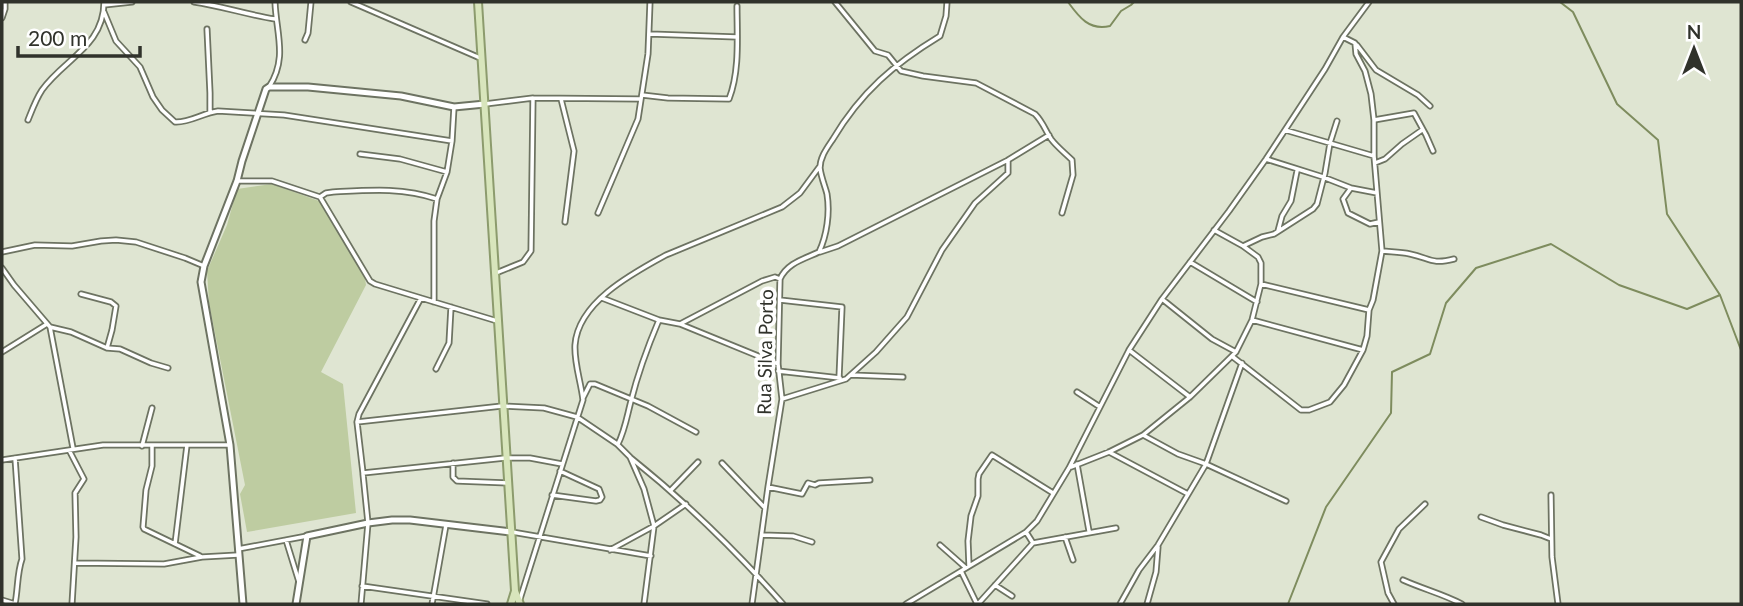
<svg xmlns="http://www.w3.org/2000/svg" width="1743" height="606" font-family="Lato,sans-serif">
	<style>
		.green { fill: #becca1 }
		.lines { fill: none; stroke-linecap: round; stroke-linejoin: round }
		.stream { stroke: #7e8c5e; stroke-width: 2 }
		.street-casing { stroke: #6d7362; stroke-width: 7 }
		.secondary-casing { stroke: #6d7362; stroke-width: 9 }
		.primary-casing { stroke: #8c9b6d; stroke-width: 10 }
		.street { stroke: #fff; stroke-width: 3.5 }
		.secondary { stroke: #fff; stroke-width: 5 }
		.primary { stroke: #d8e5bc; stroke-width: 6 }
		.labels { text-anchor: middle; stroke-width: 7; stroke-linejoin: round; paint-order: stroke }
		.street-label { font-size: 19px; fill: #30322b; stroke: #fff }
	</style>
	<rect width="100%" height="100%" fill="#dfe5d2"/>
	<path class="green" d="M272 184 319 201 365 278 366 285 321 372 343 384 356 513 247 532 240 494 245 485 209 303 207 271 227 225 237 189Z"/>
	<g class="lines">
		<path class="stream" d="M1068 2C1079 17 1089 31 1110 26L1121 11 1131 5 1134 2
			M1560 2 1573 12 1617 104 1658 140 1667 214 1720 295 1741 350
			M1288 604 1326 507 1391 413 1392 372 1430 354 1446 303 1476 268 1551 244 1619 285 1687 309 1720 295"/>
		<defs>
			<path id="street" d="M194 2C222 6 248 15 275 19
				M351 2 480 58
				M835 2 875 51 888 55 901 71 923 76 976 83 1035 114C1043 122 1045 130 1051 139 1057 147 1065 153 1072 160L1073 175 1062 213
				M104 5 132 2
				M104 12 116 41 140 67 153 97 162 110 175 122C189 123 203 113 218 111L284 115 452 141
				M2 18 5 9V2
				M207 29 210 93V112
				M650 34 737 37
				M305 40 308 33 311 2
				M1357 45 1376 70 1418 95 1430 106
				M269 87C288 58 276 33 275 2
				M642 95 668 98 729 99C740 71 737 36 737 6
				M561 99 574 151 565 222
				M485 104 533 98 640 99
				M28 120C32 110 36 99 42 90 64 59 104 46 104 2
				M1374 120 1414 113 1426 135 1433 151
				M1285 130 1374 156
				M360 154 400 159 447 172
				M1266 159 1323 177 1351 188 1377 193
				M1375 163 1385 159 1402 144 1422 130
				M238 181H272L320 197 370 281 375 284 421 298
				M1351 188 1343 199 1348 213 1370 224 1379 222
				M320 197 326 193 333 192C369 190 403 187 437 199
				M598 213 638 119 648 54 650 2
				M1278 231 1282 216 1291 201 1297 171
				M1243 246 1262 237 1274 234 1313 209 1317 204 1325 173 1330 143 1337 121
				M1382 251C1391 252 1401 252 1410 254 1430 258 1431 265 1454 259
				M2 252 35 245 72 246 101 241 116 240 136 242 185 258 204 266
				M820 252 838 246 1008 160 1049 135
				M1190 262 1257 302
				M2 268 14 285 50 327 71 332 107 348 120 349 151 363 168 368
				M496 273 523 262 531 251 533 98
				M1261 284 1369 310
				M81 294 111 302 116 306 112 330 107 348
				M602 298 659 320 680 324
				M1162 299 1212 339 1236 352
				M780 300 842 307 839 378
				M434 302V221L437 199 447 172 452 141 454 107
				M1252 320 1363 350
				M50 327 73 448
				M1129 350 1190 397
				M2 352 47 324
				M1233 357 1301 410H1309L1330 402 1344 385 1363 350 1367 336 1369 310 1373 300 1382 251 1374 156V120L1371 94 1365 71 1356 54 1355 43 1343 37
				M778 364 680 324 762 281 775 277 780 279
				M436 369 449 343 451 307
				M778 371 840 378
				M851 375 903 377
				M1077 392 1100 407
				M583 398 590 384H595L648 406 696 432
				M782 399 846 379 876 352 907 317 942 250 975 203 1008 173V160
				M357 422 359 414 421 298 497 321
				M1143 435 1178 454 1206 464 1286 501
				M618 444C625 430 627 416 631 401 638 373 648 346 659 320
				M142 446 152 408
				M152 446V466L146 490 143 527 144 529 200 556
				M69 450 84 479 75 493 76 537 72 604
				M1109 452 1188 494
				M631 458C686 502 737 552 783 604
				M2 460 103 445H230
				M453 463V477L457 481 508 483
				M722 463 765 508
				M562 464 530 458H505L363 473 357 422 502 406 544 408 577 417 617 444 630 457 644 489 654 526 644 604
				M1077 464 1089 531
				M1071 467 1109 452 1143 435 1190 397 1236 352 1252 320 1261 284V263L1258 257 1243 246 1214 230
				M768 487 802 494 808 483 815 485 819 483 870 480
				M671 490 698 462
				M552 495 596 501 600 500 602 497 599 489 560 471
				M1551 495 1552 557 1558 604
				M1481 517 1503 525 1541 535 1551 539
				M512 532 651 556
				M1026 532 1033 543
				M762 535 793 536 812 542
				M1065 537 1073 560
				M286 540 299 582
				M1033 543 1116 528
				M175 544 187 445
				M940 545 966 568
				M238 549 307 536
				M610 550 654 526 686 504
				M75 563 164 564 202 557 238 555
				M969 566 968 541 971 516 978 496V479L979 474 992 455 1053 493
				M961 571 977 604
				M1403 580C1423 589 1443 594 1462 604
				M995 585 1012 596
				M362 586 487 604
				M520 599 583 400C581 382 574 363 575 345 578 302 633 273 666 255L782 207 800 193 820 166
				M2 600 15 604
				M15 604C18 589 17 573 22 559L15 458
				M361 604 368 523 363 474
				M432 604 446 525
				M752 604 768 487 782 399 778 364 780 279C787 263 804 259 819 252 827 235 830 213 827 194 825 186 821 177 820 168 820 157 827 148 833 139 861 92 894 64 940 36L946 16 947 2
				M906 604 1026 532 1037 521 1069 468 1129 350 1162 299 1229 211 1266 159 1325 69 1343 37 1369 2
				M978 604 1033 543
				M1120 604 1139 570 1158 545 1206 464 1242 363
				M1147 604 1156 572 1158 547
				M1394 604 1388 593 1381 562 1399 529 1425 504"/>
			<path id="secondary" d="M243 604 230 445 201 282 204 266 237 181 242 161 266 89 269 87H308L401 96 454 107 485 104
				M296 604 307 536 368 523 392 520H410L511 532"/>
			<path id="primary" d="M478 2 515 591 520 604
				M511 604 515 591"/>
		</defs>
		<use href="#street" class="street-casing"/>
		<use href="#secondary" class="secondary-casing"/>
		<use href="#primary" class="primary-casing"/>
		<use href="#street" class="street"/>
		<use href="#secondary" class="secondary"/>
		<use href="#primary" class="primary"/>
	</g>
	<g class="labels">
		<g class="street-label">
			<text transform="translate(765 352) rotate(-89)" y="7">Rua Silva Porto</text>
		</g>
	</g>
	<rect width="1743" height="606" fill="none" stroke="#30322b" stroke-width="7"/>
	<g transform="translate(1694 49)" stroke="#ffffff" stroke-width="5" paint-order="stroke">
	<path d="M0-5L12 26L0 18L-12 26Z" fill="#30322b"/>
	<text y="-10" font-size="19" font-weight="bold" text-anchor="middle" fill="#30322b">N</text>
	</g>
	<path d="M18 46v10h122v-10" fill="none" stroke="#30322b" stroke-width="3.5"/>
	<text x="28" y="46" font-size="21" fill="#30322b" stroke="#ffffff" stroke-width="5" paint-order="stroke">200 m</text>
</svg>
